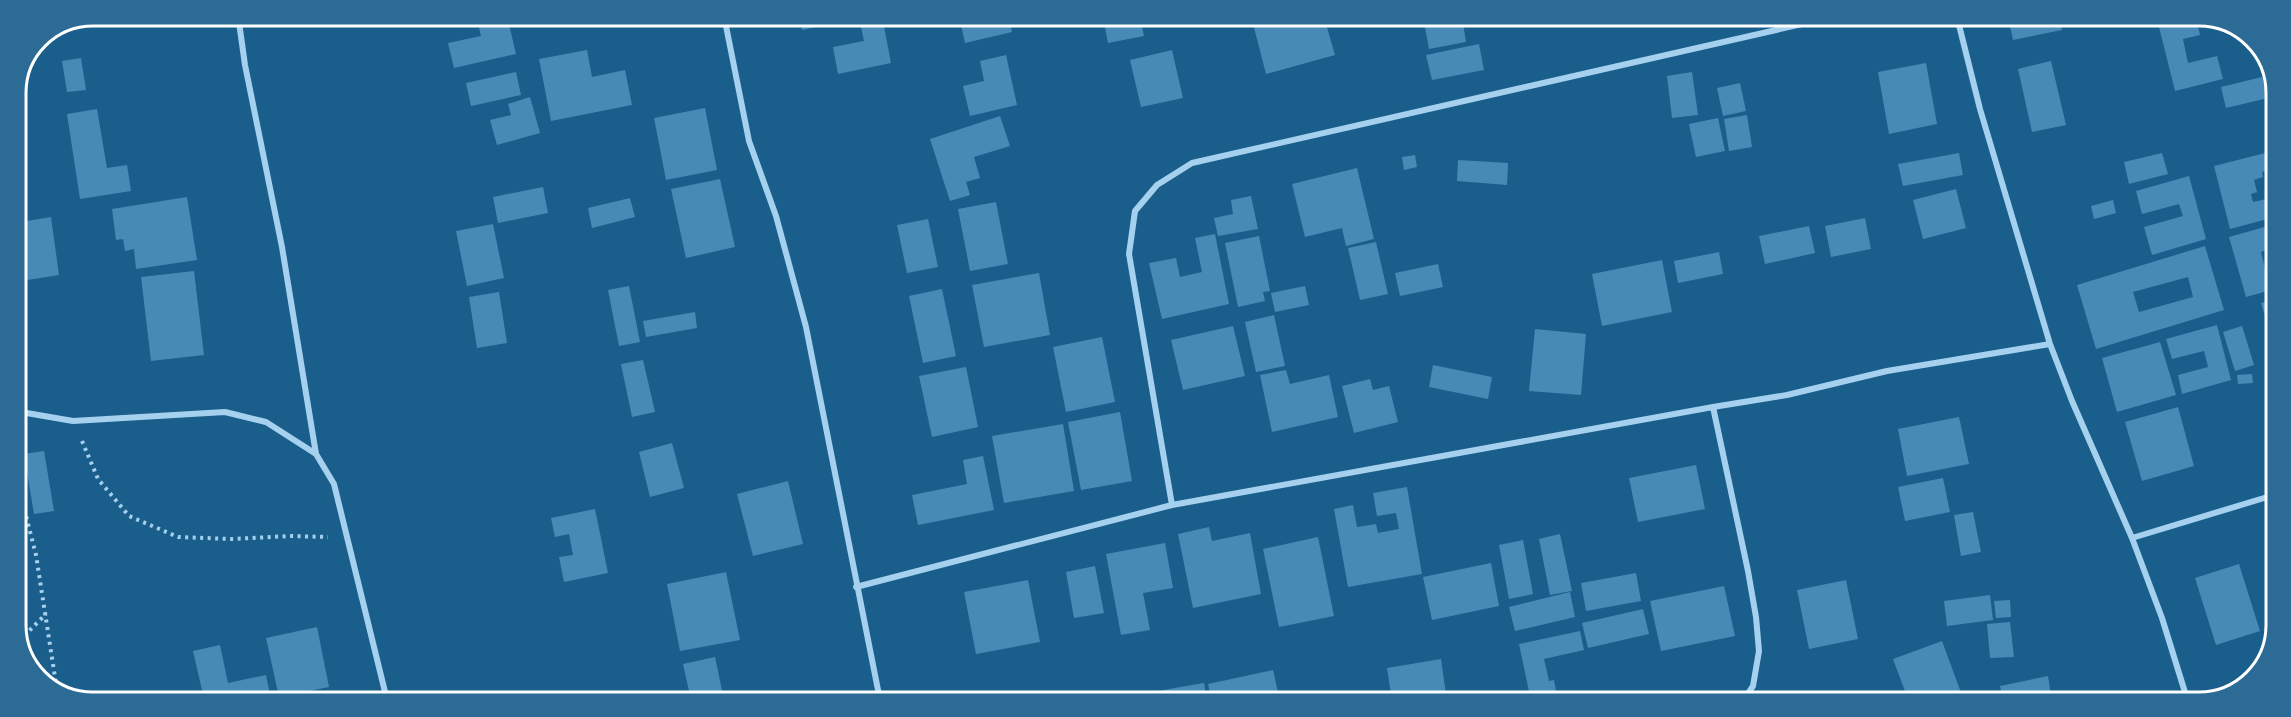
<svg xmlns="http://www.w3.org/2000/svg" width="2291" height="717" font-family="'Noto Sans',sans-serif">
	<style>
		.building { fill: #478ab6; fill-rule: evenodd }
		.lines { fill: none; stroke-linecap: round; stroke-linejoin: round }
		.path { stroke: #a6d1ee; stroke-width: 4; stroke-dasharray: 3 4.5; stroke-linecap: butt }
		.minor { stroke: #a6d1ee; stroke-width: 6 }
		.rim { fill: none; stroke: #fff; stroke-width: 3 }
	</style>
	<rect width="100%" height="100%" fill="#1a5e8c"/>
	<path class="building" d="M476 15 507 16 516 54 454 68 448 43 481 36Z
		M799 16H882L891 63 838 74 833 47 864 41 859 18 802 30Z
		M959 16H1009L1012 32 965 43Z
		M1133 16H1140L1144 36 1108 43 1104 22Z
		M1251 16 1275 17 1276 21 1289 17H1324L1335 55 1266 74Z
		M1423 17H1462L1466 42 1429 49Z
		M1675 17H1712V18L1677 26Z
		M2008 17 2059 18 2062 30 2013 40Z
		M2196 18 2200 35 2183 39 2188 63 2217 56 2223 79 2175 91 2159 27Z
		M1479 44 1484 70 1432 80 1426 55Z
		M587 50 592 77 625 70 632 105 551 121 539 59Z
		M1172 50 1183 98 1141 107 1130 60Z
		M1006 55 1017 105 970 116 963 86 984 81 980 61Z
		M81 58 86 90 67 92 62 61Z
		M2051 61 2066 125 2032 132 2018 69Z
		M1926 63 1937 124 1889 134 1878 72Z
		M516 72 521 95 471 106 466 83Z
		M1692 72 1698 115 1672 118 1667 76Z
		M2262 77 2268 98 2226 108 2221 87Z
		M1740 83 1746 111 1723 116 1717 88Z
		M530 97 540 133 497 145 490 120 511 115 508 104Z
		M705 108 717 170 666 180 654 118Z
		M97 109 107 168 127 165 131 191 80 199 67 114Z
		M1747 115 1752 147 1729 151 1724 119Z
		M1000 116 1010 146 974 157 980 178 966 182 970 195 950 201 930 139Z
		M1718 118 1725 151 1696 157 1689 124Z
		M2273 151 2275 169 2262 172 2263 177 2254 180 2257 192 2251 194 2253 202 2275 197V217L2230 229 2214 166Z
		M1959 153 1963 175 1903 186 1898 164Z
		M2162 153 2168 174 2129 184 2124 162Z
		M1415 155 1417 167 1404 170 1402 157Z
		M1458 160 1508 163 1507 185 1457 181Z
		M1357 168 1374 239 1346 246 1342 228 1305 237 1292 184Z
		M2189 176 2206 239 2152 255 2144 227 2183 216 2179 204 2142 214 2136 191Z
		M720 179 735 247 686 258 671 189Z
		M543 187 548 213 498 223 493 197Z
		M1956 189 1966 228 1923 239 1913 200Z
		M1251 196 1258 229 1218 236 1214 218 1233 214 1231 200Z
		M187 197 197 260 136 269 134 249 125 251 123 239 116 240 112 209Z
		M630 198 635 217 592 228 588 208Z
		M2113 200 2116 213 2094 219 2091 206Z
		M996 202 1008 264 970 271 958 209Z
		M51 217 59 275 15 282V223Z
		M1865 218 1871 249 1831 257 1825 226Z
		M928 219 938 267 907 273 897 225Z
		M493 224 504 278 467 286 456 231Z
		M2275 224V247L2261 252 2265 268 2275 265V289L2246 297 2229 237Z
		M1809 226 1815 253 1765 264 1759 236Z
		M1215 234 1229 304 1162 319 1149 263 1176 258 1180 277 1202 272 1195 238Z
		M1259 236 1270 291 1263 292 1265 301 1238 307 1225 243Z
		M1376 242 1388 294 1360 300 1348 248Z
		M2205 246 2224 310 2096 349 2077 285ZM2188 277 2193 297 2139 312 2133 292Z
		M1719 252 1723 274 1678 283 1674 261Z
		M1662 260 1672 312 1602 326 1592 274Z
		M1438 264 1443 287 1400 296 1395 273Z
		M194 271 204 355 151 361 141 277Z
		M1039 273 1050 335 984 347 972 285Z
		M629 286 640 342 619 346 608 290Z
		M1305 286 1309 305 1275 312 1271 293Z
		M942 289 956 356 923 363 909 296Z
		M499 292 507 343 477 348 469 297Z
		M2275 299V324L2268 326 2261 303Z
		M695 312 697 328 646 337 643 321Z
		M1274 315 1285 366 1256 372 1245 322Z
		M2217 325 2231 380 2182 394 2178 375 2208 367 2204 351 2172 359 2166 339Z
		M1233 326 1245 376 1183 390 1171 340Z
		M2242 326 2254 365 2235 371 2223 332Z
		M1535 329 1586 334 1581 395 1529 391Z
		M1102 337 1115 402 1066 412 1053 347Z
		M2160 342 2176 395 2117 412 2102 358Z
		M643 360 655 412 632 417 621 364Z
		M1433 365 1492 377 1488 399 1429 387Z
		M966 367 978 427 932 437 919 376Z
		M1286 370 1290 384 1329 375 1338 417 1272 432 1260 375Z
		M2252 374 2253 383 2238 384 2237 375Z
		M1370 379 1373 390 1389 386 1398 422 1354 433 1342 386Z
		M2178 407 2194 466 2142 481 2125 422Z
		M1120 412 1132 481 1081 490 1068 422Z
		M1959 417 1969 464 1907 476 1898 429Z
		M1063 424 1074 491 1004 503 992 436Z
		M672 443 684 488 650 497 639 452Z
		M44 451 54 511 34 514 24 454Z
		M983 456 994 510 918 525 912 495 967 484 963 460Z
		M1696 465 1705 509 1638 522 1629 478Z
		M1943 478 1950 512 1905 521 1898 487Z
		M788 481 803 544 753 556 737 494Z
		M1407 487 1422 574 1348 587 1334 509 1353 505 1357 527 1376 524 1378 533 1399 529 1396 513 1377 516 1373 493Z
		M595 509 608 573 564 582 559 557 573 555 569 534 555 537 551 518Z
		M1973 512 1981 552 1961 556 1954 515Z
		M1209 527 1212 541 1250 533 1261 594 1193 608 1178 534Z
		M1560 534 1572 591 1550 595 1539 539Z
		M1318 537 1334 616 1279 627 1263 549Z
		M1523 540 1533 594 1509 599 1499 545Z
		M1165 543 1173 588 1143 593 1150 630 1121 635 1106 554Z
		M1491 563 1499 606 1432 620 1423 577Z
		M2239 564 2260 631 2216 645 2195 578Z
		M1095 566 1104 613 1074 618 1066 572Z
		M726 572 740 640 680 651 667 584Z
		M1636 573 1641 601 1586 611 1581 583Z
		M1028 580 1040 642 976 654 964 592Z
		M1846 580 1858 639 1809 649 1797 590Z
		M1724 586 1735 636 1661 651 1650 601Z
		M1570 592 1575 617 1515 631 1509 607Z
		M1990 595 1993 620 1947 626 1944 601Z
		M2010 600 2011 617 1996 618 1994 601Z
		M1643 609 1649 634 1588 648 1582 623Z
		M2010 622 2014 657 1990 658 1987 624Z
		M317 627 329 687 279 697 266 638Z
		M1580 631 1584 650 1544 659 1549 681 1554 680 1558 701H1531L1519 644Z
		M1942 641 1963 698 1953 702H1909L1893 659Z
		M220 645 228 683 266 675 271 700 204 699 193 651Z
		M715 657 724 700H691L683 664Z
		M1441 659 1447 701H1392L1387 668Z
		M1273 670 1280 701H1212L1208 684Z
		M2048 676 2051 695 2016 702H2003L2000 686Z
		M1204 683 1207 701H1135L1134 695Z
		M1666 695 1667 701H1639V700Z"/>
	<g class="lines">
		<path class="path" d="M82 441 98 479 129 516 178 537 232 539 290 536 328 537
			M15 473 36 555 57 690
			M19 641 46 614"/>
		<path class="minor" d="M238 15 245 65 282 247 316 454
			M724 16 749 141 776 216 806 327 880 700
			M1957 17 1980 109 2050 344 2072 401 2132 538 2162 618 2188 702
			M1713 407 1748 571 1756 617 1759 651 1753 686 1743 701
			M15 411 73 421 225 412 266 422 316 454 334 484 387 700
			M1172 505 1129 254 1135 211 1157 185 1192 163 1833 17
			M2132 538 2274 495
			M856 587 1172 505 1713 407 1787 395 1887 371 2050 344"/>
	</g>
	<path d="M0 0H2291V717H0ZM93 26H2199A67 67 0 0 1 2266 93V625A67 67 0 0 1 2199 692H93A67 67 0 0 1 26 625V93A67 67 0 0 1 93 26Z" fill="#2c6b95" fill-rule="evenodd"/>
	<path class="rim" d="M93 26H2199A67 67 0 0 1 2266 93V625A67 67 0 0 1 2199 692H93A67 67 0 0 1 26 625V93A67 67 0 0 1 93 26Z"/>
</svg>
